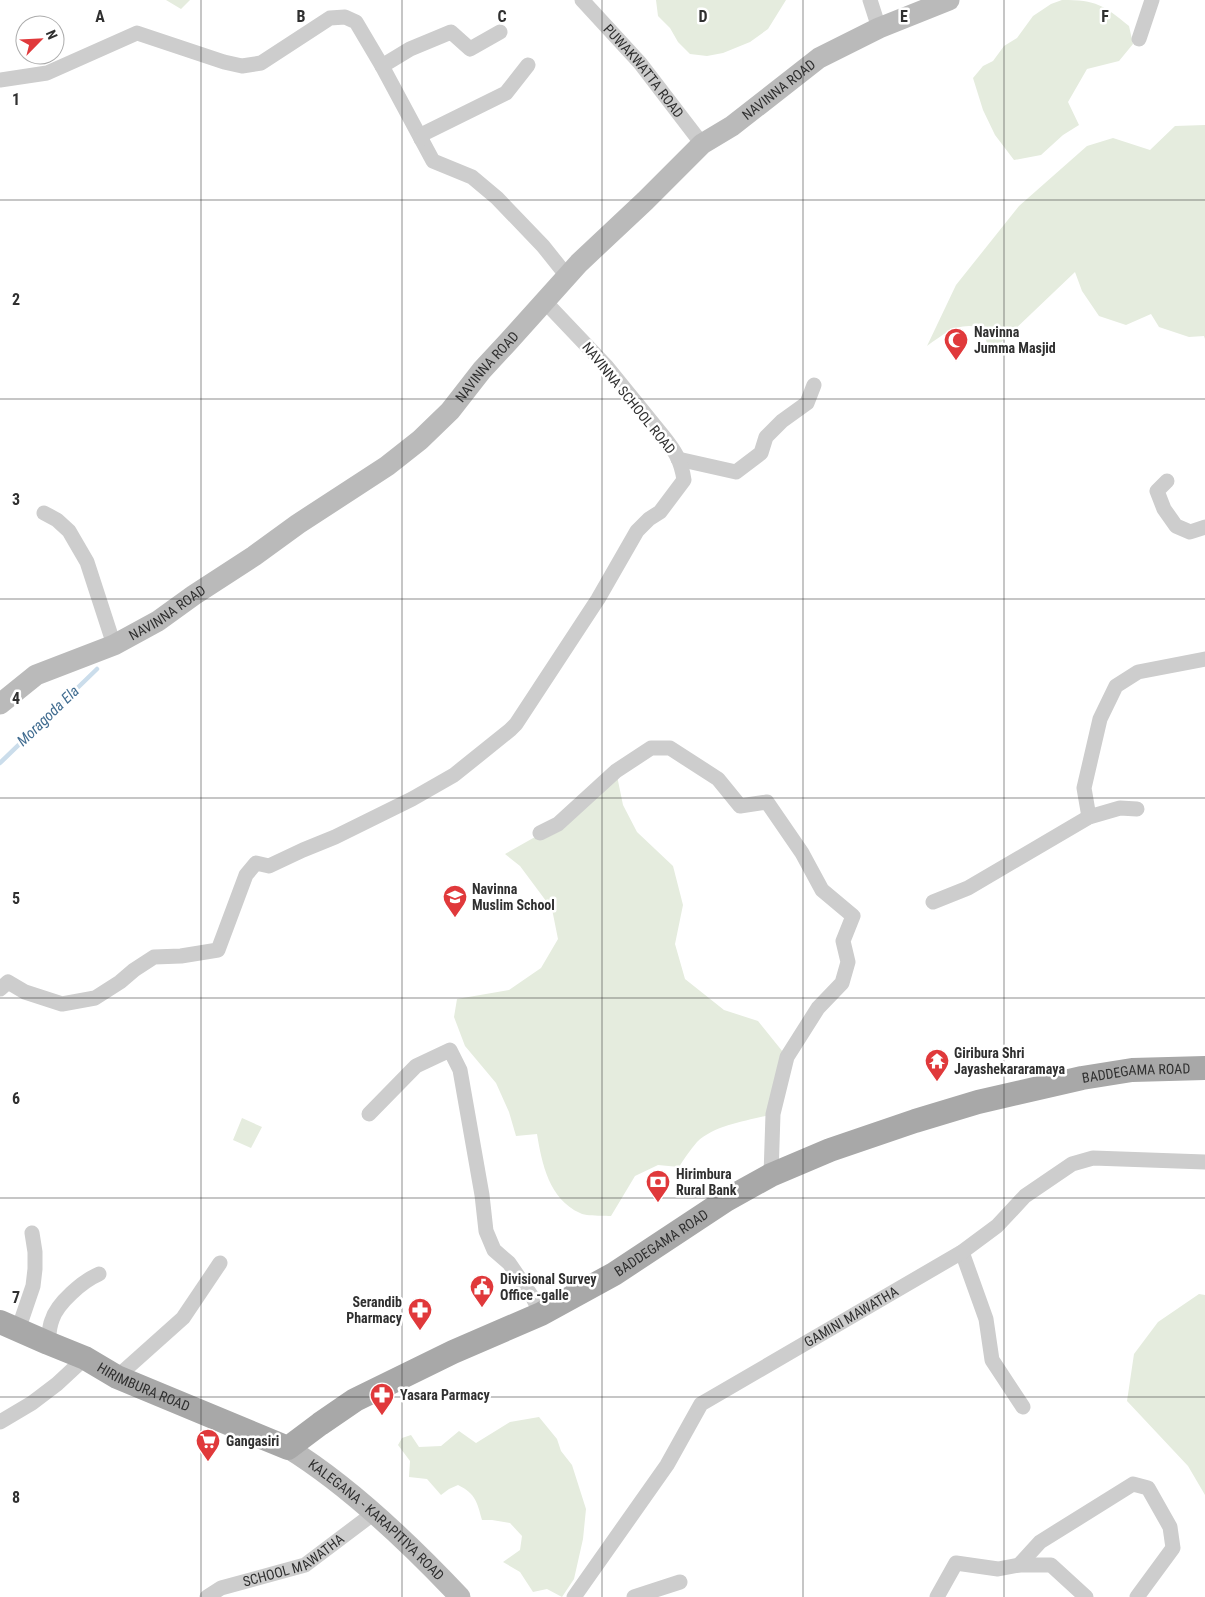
<svg xmlns="http://www.w3.org/2000/svg" width="1205" height="1597" font-family="'Roboto Condensed',sans-serif">
	<style>
		.green { fill: #e5ecde }
		.lines { fill: none; stroke-linecap: round; stroke-linejoin: round }
		.stream { stroke: #cbddeb; stroke-width: 4.5 }
		.street { stroke: #cdcdcd; stroke-width: 15 }
		.secondary { stroke: #bababa; stroke-width: 21 }
		.primary { stroke: #a8a8a8; stroke-width: 24 }
		.grid { fill: none; stroke: #303030; stroke-width: 1; stroke-opacity: 0.55 }
		.labels { text-anchor: middle; stroke-width: 5; stroke-linejoin: round; paint-order: stroke }
		.street-label { font-size: 14px; fill: #303030; stroke: #fff }
		.poi-label { font-size: 14px; font-weight: bold; fill: #303030; stroke: #fff; text-anchor: start }
		.water-label { font-size: 15px; font-style: italic; fill: #406c90; stroke: #fff }
		.grid-label { font-size: 16px; text-anchor: middle; font-weight: bold; fill: #303030; stroke: #fff; stroke-width: 5; stroke-linejoin: round; paint-order: stroke }
	</style>
	<rect width="100%" height="100%" fill="#fff"/>
	<path class="green" d="M166 0H190L181 9Z
		M656 0H786L768 29 750 42 723 53 707 56 690 54 678 42 670 28 658 16Z
		M1062 0C1097 0 1103 5 1129 26L1133 44 1119 61 1087 69 1068 102 1079 125 1063 135 1041 155 1014 160 995 135 983 110 973 78 983 66 993 61 1004 46 1017 38 1033 16 1051 4Z
		M1205 125V339L1204 336 1189 337 1159 327 1151 314 1126 325 1099 316 1082 291 1075 272 990 353 986 340 979 327C955 323 946 333 927 346L956 285 1019 206 1087 146 1113 138 1150 150 1175 126Z
		M616 771 623 805 637 832 673 866 683 905 675 944 685 979 724 1010 758 1021 787 1057 773 1114C748 1121 716 1124 697 1142 690 1150 684 1159 679 1167L658 1165 635 1176 611 1216C602 1215 588 1217 580 1213 549 1199 542 1164 537 1134L516 1136 509 1112 496 1083 465 1046 454 1017 457 999 509 990 541 968 558 939 552 909 520 866 505 854 558 824Z
		M242 1118 262 1127 251 1148 233 1140Z
		M1199 1294 1205 1295V1495L1188 1466 1127 1401 1134 1354 1158 1322Z
		M539 1417 557 1439 561 1451 572 1465 586 1509 583 1539 574 1579 562 1597 547 1589 533 1592 520 1572 503 1562 520 1550 522 1536 510 1523 492 1520H482C477 1502 476 1494 458 1485L449 1489 441 1495 427 1479 409 1477 410 1461 398 1445 402 1438 411 1435 419 1447 441 1446 459 1431 476 1443 510 1422Z"/>
	<g class="lines">
		<path class="stream" d="M0 763 97 669"/>
		<g class="street">
			<path id="s1" d="M582 0 640 63 702 144"/>
			<path d="M870 0 879 28"/>
			<path d="M1139 39 1152 0"/>
			<path d="M382 66 410 49 451 32 470 49 500 32"/>
			<path d="M0 80 47 73 137 33 224 62 242 66 261 63 330 18 345 17 356 22 382 66 433 161 472 177 497 198 543 246 567 276"/>
			<path d="M421 139 425 133 506 93 528 65"/>
			<path d="M678 459 736 472 761 453 766 437 782 421 807 403 814 385"/>
			<path d="M1167 481 1157 491 1164 509 1176 526 1190 532 1205 527"/>
			<path d="M44 513 57 520 69 531 87 562 114 645"/>
			<path d="M1089 817 1084 788 1100 719 1116 686 1138 672 1205 659"/>
			<path d="M540 833 558 824 616 771 651 748H670L718 779 740 806 767 802 802 853 822 890 853 916 843 941 848 962 842 983 818 1008 787 1057 773 1114 771 1175"/>
			<path d="M933 902 968 888 1089 817 1120 808 1137 809"/>
			<path d="M0 989 8 982 25 992 62 1004 95 998 120 982 134 970 154 957 181 956 218 950 246 875 256 863 269 866 303 850 335 837 412 799 454 775 510 730 516 724 598 599 637 531 649 519 660 512 684 480C681 460 675 451 663 436L607 367 550 307 543 303"/>
			<path d="M369 1114 416 1066 450 1050 460 1070 482 1195 486 1231 494 1250 509 1263 533 1298 541 1314"/>
			<path d="M962 1252 986 1319 992 1360 1023 1407"/>
			<path d="M18 1330 33 1286 35 1269V1252L32 1233"/>
			<path d="M48 1343C49 1336 49 1327 52 1320 57 1303 83 1281 99 1274"/>
			<path d="M117 1377 183 1318 220 1263"/>
			<path d="M0 1422 32 1403 57 1384 85 1358"/>
			<path d="M1019 1565 1040 1542 1133 1484 1148 1488 1170 1527 1173 1548 1137 1597"/>
			<path id="s2" d="M207 1597 221 1588 305 1565 374 1513"/>
			<path id="s3" d="M574 1597 667 1465 701 1404 962 1252 997 1226 1025 1196 1072 1164 1093 1158 1205 1162"/>
			<path d="M634 1597 680 1582"/>
			<path d="M937 1597 956 1563 998 1569 1019 1565H1051L1086 1597"/>
		</g>
		<g class="secondary">
			<path id="s4" d="M0 704 36 675 114 645 158 621 194 595 254 556 298 524 387 466 420 440 450 411 482 370 508 342 579 263 645 201 702 144 732 126 819 58 879 28 949 0"/>
			<path id="s5" d="M288 1448C351 1487 410 1544 460 1597"/>
		</g>
		<path class="primary" id="s6" d="M0 1322 48 1343 85 1358 117 1377 288 1448 320 1424 355 1400 453 1352 541 1314 614 1274 726 1200 771 1175 830 1150 915 1121 978 1102 1082 1078 1132 1070 1205 1068"/>
	</g>
	<path class="grid" d="M201 0V1597M402 0V1597M602 0V1597M803 0V1597M1004 0V1597M0 200H1205M0 399H1205M0 599H1205M0 798H1205M0 998H1205M0 1198H1205M0 1397H1205"/>
	<defs>
		<symbol id="mosque-pin" viewBox="-11 -11 22 30"><path d="M0 17L-7.5 6A9.5 9.5 0 1 1 7.5 6Z" fill="#e0393b" stroke="#fff"/><path d="M3.5-4.9A6 6 0 1 0 3.5 4.9A5 5 0 1 1 3.5-4.9Z" fill="#fff"/></symbol>
		<symbol id="school-pin" viewBox="-11 -11 22 30"><path d="M0 17L-7.5 6A9.5 9.5 0 1 1 7.5 6Z" fill="#e0393b" stroke="#fff"/><path d="M0-5L7-2L0 1L-7-2ZM-4 1L0 2.5L4 1V4Q0 6-4 4Z" fill="#fff"/></symbol>
		<symbol id="temple-pin" viewBox="-11 -11 22 30"><path d="M0 17L-7.5 6A9.5 9.5 0 1 1 7.5 6Z" fill="#e0393b" stroke="#fff"/><path d="M0-6L5-2H3V0L6.5 2.5H4V6H1.5V3h-3V6H-4V2.5H-6.5L-3 0V-2H-5Z" fill="#fff"/></symbol>
		<symbol id="bank-pin" viewBox="-11 -11 22 30"><path d="M0 17L-7.5 6A9.5 9.5 0 1 1 7.5 6Z" fill="#e0393b" stroke="#fff"/><path d="M-6-4H6V4H-6ZM0-2.3a2.3 2.3 0 1 0 0 4.6a2.3 2.3 0 1 0 0-4.6Z" fill="#fff"/></symbol>
		<symbol id="civic-pin" viewBox="-11 -11 22 30"><path d="M0 17L-7.5 6A9.5 9.5 0 1 1 7.5 6Z" fill="#e0393b" stroke="#fff"/><path d="M-.6-6.5H3V-4.5H.6V-3L4-1V1h2V6H-6V1h2V-1L-.6-3ZM-1.2 2.5V6h2.4V2.5Z" fill="#fff"/></symbol>
		<symbol id="pharmacy-pin" viewBox="-11 -11 22 30"><path d="M0 17L-7.5 6A9.5 9.5 0 1 1 7.5 6Z" fill="#e0393b" stroke="#fff"/><path d="M-2-6h4v4h4v4h-4v4h-4v-4h-4v-4h4Z" fill="#fff"/></symbol>
		<symbol id="supermarket-pin" viewBox="-11 -11 22 30"><path d="M0 17L-7.5 6A9.5 9.5 0 1 1 7.5 6Z" fill="#e0393b" stroke="#fff"/><path d="M-6-5.5h2.5l.6 2H6L4.5 2H-2.5L-4.4-4H-6ZM-1.5 3.2a1.3 1.3 0 1 0 .1 0ZM3 3.2a1.3 1.3 0 1 0 .1 0Z" fill="#fff"/></symbol>
	</defs>
	<g fill-rule="evenodd">
		<use href="#mosque-pin" x="942" y="326" width="28" height="38"/>
		<use href="#school-pin" x="441" y="883" width="28" height="38"/>
		<use href="#temple-pin" x="923" y="1047" width="28" height="38"/>
		<use href="#bank-pin" x="644" y="1168" width="28" height="38"/>
		<use href="#civic-pin" x="468" y="1273" width="28" height="38"/>
		<use href="#pharmacy-pin" x="406" y="1296" width="28" height="38"/>
		<use href="#pharmacy-pin" x="368" y="1381" width="28" height="38"/>
		<use href="#supermarket-pin" x="194" y="1427" width="28" height="38"/>
	</g>
	<g class="labels">
		<g class="street-label">
			<text dy="5" stroke="none"><textPath href="#s1" startOffset="94">PUWAKWATTA ROAD</textPath></text>
			<text dy="5" stroke="none"><textPath href="#s4" startOffset="1002">NAVINNA ROAD</textPath></text>
			<text dy="5" stroke="none"><textPath href="#s4" startOffset="598">NAVINNA ROAD</textPath></text>
			<text transform="translate(629 398) rotate(51)" y="5">NAVINNA SCHOOL ROAD</text>
			<text dy="5" stroke="none"><textPath href="#s4" startOffset="192">NAVINNA ROAD</textPath></text>
			<text dy="5" stroke="none"><textPath href="#s6" startOffset="1252">BADDEGAMA ROAD</textPath></text>
			<text dy="5" stroke="none"><textPath href="#s6" startOffset="742">BADDEGAMA ROAD</textPath></text>
			<text dy="5" stroke="none"><textPath href="#s3" startOffset="405">GAMINI MAWATHA</textPath></text>
			<text dy="5" stroke="none"><textPath href="#s6" startOffset="158">HIRIMBURA ROAD</textPath></text>
			<text dy="5" stroke="none"><textPath href="#s5" startOffset="114">KALEGANA - KARAPITIYA ROAD</textPath></text>
			<text dy="5" stroke="none"><textPath href="#s2" startOffset="95">SCHOOL MAWATHA</textPath></text>
		</g>
		<g class="poi-label">
			<text x="974" y="337">Navinna<tspan x="974" dy="16">Jumma Masjid</tspan></text>
			<text x="472" y="894">Navinna<tspan x="472" dy="16">Muslim School</tspan></text>
			<text x="954" y="1058">Giribura Shri<tspan x="954" dy="16">Jayashekararamaya</tspan></text>
			<text x="676" y="1179">Hirimbura<tspan x="676" dy="16">Rural Bank</tspan></text>
			<text x="500" y="1284">Divisional Survey<tspan x="500" dy="16">Office -galle</tspan></text>
			<text x="402" y="1307" text-anchor="end">Serandib<tspan x="402" dy="16">Pharmacy</tspan></text>
			<text x="400" y="1400">Yasara Parmacy</text>
			<text x="226" y="1446">Gangasiri</text>
		</g>
		<g class="water-label">
			<text transform="translate(48 716) rotate(-44)" y="5">Moragoda Ela</text>
		</g>
	</g>
	<g class="grid-label">
		<text x="100" y="22">A</text>
		<text x="301" y="22">B</text>
		<text x="502" y="22">C</text>
		<text x="703" y="22">D</text>
		<text x="904" y="22">E</text>
		<text x="1105" y="22">F</text>
		<text x="16" y="105">1</text>
		<text x="16" y="305">2</text>
		<text x="16" y="505">3</text>
		<text x="16" y="704">4</text>
		<text x="16" y="904">5</text>
		<text x="16" y="1104">6</text>
		<text x="16" y="1303">7</text>
		<text x="16" y="1503">8</text>
	</g>
	<g transform="translate(40 40) rotate(66)"><circle r="24" fill="#ffffff" stroke="#acacac"/>
	<path d="M0-4L9 19L0 12L-9 19Z" fill="#e0393b"/>
	<text y="-8" font-size="14" font-weight="bold" text-anchor="middle" fill="#303030">N</text>
	</g>
</svg>
